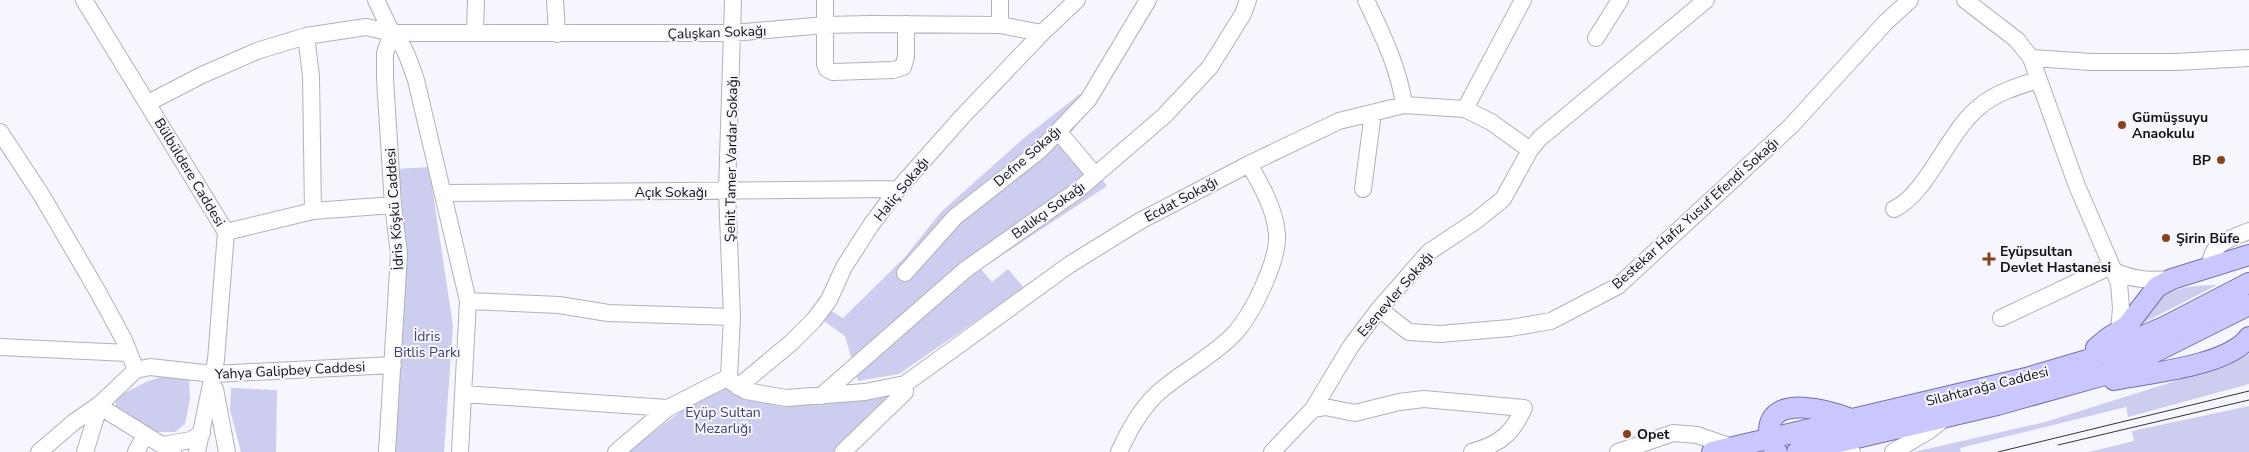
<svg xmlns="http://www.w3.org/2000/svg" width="2249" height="452" font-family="'Nunito Sans',sans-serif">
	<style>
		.green { fill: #cdcdef }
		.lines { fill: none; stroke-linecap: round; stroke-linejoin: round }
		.minor-casing { stroke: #b1b1b9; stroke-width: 18 }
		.major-casing { stroke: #7270aa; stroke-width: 22 }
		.minor { stroke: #fff; stroke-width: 16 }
		.major { stroke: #c9c7fd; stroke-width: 20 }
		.tram { stroke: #333336; stroke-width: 1 }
		.poi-dot { fill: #87411b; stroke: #f6f6ff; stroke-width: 2 }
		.labels { text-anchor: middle; stroke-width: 4; stroke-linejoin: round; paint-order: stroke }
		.street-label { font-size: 14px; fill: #121215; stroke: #f6f6ff }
		.poi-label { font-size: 14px; font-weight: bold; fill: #121215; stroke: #f6f6ff; text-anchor: start }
		.park-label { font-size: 14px; fill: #434170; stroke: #f6f6ff }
	</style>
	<rect width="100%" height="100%" fill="#f6f6ff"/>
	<path class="green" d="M1080 94 1095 103 1069 135 1107 186 981 269 992 282 1008 269 1024 288 899 374 858 381 845 336 814 314 821 305 843 318 905 257 941 212 1025 137Z
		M429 167 453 326 444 452H393L396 169Z
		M2217 285 2143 323C2162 288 2179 286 2217 285Z
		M2249 354V384L2128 417 2126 407 1960 448 1961 452H1914L2045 422 2207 371Z
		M163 376 189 378 190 399 185 424 175 432H152L117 412 115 398 146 382Z
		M231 388 277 390 276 452H241L230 410Z
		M718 388 734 390 885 394 889 397 834 452H626L696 400Z
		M2249 406V452H2089L2134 441 2132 431Z"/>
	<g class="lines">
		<defs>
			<path id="minor" d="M84 0 226 232 216 360 197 452
				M376 0 392 33 385 53V79L393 205 399 254 387 452
				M555 0 557 34
				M825 0V64L827 69 833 72 893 70 903 67 906 57V24
				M1366 0C1382 34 1399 68 1404 105
				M1965 0 2017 40 2031 58 2077 186 2119 283 2121 308 2119 332
				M1000 25V0
				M475 32 476 0
				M392 33C405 44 410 64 416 80L468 301 460 452
				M306 36 311 76 313 211
				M1596 38 1620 0
				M2031 58 2092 62H2175L2249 58
				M148 103 202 75 257 51 306 36 366 27 392 33H733L825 25 871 24 1000 25 1042 33
				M1465 109 1491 122 1530 150
				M1058 131 1095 175
				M0 132 42 196 98 292 124 340 136 370
				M1363 189 1373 113
				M444 193 898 189
				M1894 209C1927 194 1948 132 1979 107 1995 93 2018 86 2038 80
				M226 232 313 211 393 205
				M2210 268C2210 243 2229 239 2249 231
				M2114 271C2133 280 2151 281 2172 279
				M905 273 955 217 1040 150 1088 100 1148 0
				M468 301 559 305 608 313 732 317
				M1379 309 1409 332 1440 334 1510 328 1551 321 1618 286 1791 126 1886 22 1910 0
				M2001 318 2111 266
				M0 347 128 353
				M729 377 733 383 746 391 786 398 865 392 905 384 1069 265 1140 221 1249 164 1339 121 1404 105 1465 109 1523 0
				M729 377 732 317 727 191 733 0
				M738 387 792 342 814 320 829 300 844 267 871 225 898 189 961 118 1042 33 1077 0
				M215 389 227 452
				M464 394 668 408
				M821 396 965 270 1078 190 1164 116 1210 67 1243 14 1248 0
				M100 404 107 411 173 452
				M1313 409 1325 407 1355 413 1399 402 1424 399 1524 408C1512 434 1500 444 1472 452
				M1838 442 1852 452
				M163 445 191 440 202 433
				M39 452 74 422 100 404 136 370 150 367 213 374 393 365
				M85 452 100 404
				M136 452 145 435
				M616 452 668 408 729 377
				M843 452 905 392V384
				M1119 452C1128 432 1142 407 1159 392 1183 371 1212 357 1234 334 1252 315 1279 260 1277 234 1275 209 1261 185 1249 164
				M1272 452 1313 409 1351 346 1379 309 1429 252 1477 220 1503 199 1530 150 1540 138 1706 0
				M1618 452 1673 433 1697 435 1732 447
				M1893 452 1930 430 1945 418"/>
			<path id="major" d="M2096 348 2108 338 2127 326 2157 287 2172 279 2249 255
				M2114 380C2149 373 2228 366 2249 337
				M1712 452 2026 378 2087 360 2166 326 2249 283
				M1777 452C1772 447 1769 438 1769 430 1771 393 1831 411 1851 419
				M1797 452 1997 405 2101 376 2149 355 2249 305"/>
		</defs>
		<use href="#minor" class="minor-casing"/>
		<use href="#major" class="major-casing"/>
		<use href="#minor" class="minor"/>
		<use href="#major" class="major"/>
		<path class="tram" d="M2058 445 2249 400
			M1998 452 2249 391"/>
	</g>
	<g class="poi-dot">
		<circle cx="2122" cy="125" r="5"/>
		<circle cx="2221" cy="160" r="5"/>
		<circle cx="2166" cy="238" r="5"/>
		<path d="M1986.5 251.5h5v5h5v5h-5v5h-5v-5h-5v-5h5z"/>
		<circle cx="1627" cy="434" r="5"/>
	</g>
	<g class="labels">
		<g class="street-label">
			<text transform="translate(717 32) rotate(-2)" y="5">Çalışkan Sokağı</text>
			<text transform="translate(1027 156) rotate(-41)" y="5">Defne Sokağı</text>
			<text transform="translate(731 159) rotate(-89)" y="5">Şehit Tamer Vardar Sokağı</text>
			<text transform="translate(190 172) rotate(59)" y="5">Bülbüldere Caddesi</text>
			<text transform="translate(901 189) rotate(-51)" y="5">Haliç Sokağı</text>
			<text x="671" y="197">Açık Sokağı</text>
			<text transform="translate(1181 199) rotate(-28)" y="5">Ecdat Sokağı</text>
			<text transform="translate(394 209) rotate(-94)" y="5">İdris Köşkü Caddesi</text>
			<text transform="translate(1048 210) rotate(-36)" y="5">Balıkçı Sokağı</text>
			<text transform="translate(1695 213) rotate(-42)" y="5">Bestekar Hafız Yusuf Efendi Sokağı</text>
			<text transform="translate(1395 294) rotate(-49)" y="5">Esenevler Sokağı</text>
			<text transform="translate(290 370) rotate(-3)" y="5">Yahya Galipbey Caddesi</text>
			<text transform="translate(1987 386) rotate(-14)" y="5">Silahtarağa Caddesi</text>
		</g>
		<g class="poi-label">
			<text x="2132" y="122">Gümüşsuyu<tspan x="2132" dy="16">Anaokulu</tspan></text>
			<text x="2211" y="165" text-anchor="end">BP</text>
			<text x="2176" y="243">Şirin Büfe</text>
			<text x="2000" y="256">Eyüpsultan<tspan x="2000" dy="16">Devlet Hastanesi</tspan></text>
			<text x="1637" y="439">Opet</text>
		</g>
		<g class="park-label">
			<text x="427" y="341">İdris<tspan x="427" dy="16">Bitlis Parkı</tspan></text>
			<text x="723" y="417">Eyüp Sultan<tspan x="723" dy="16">Mezarlığı</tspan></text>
		</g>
	</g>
</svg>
